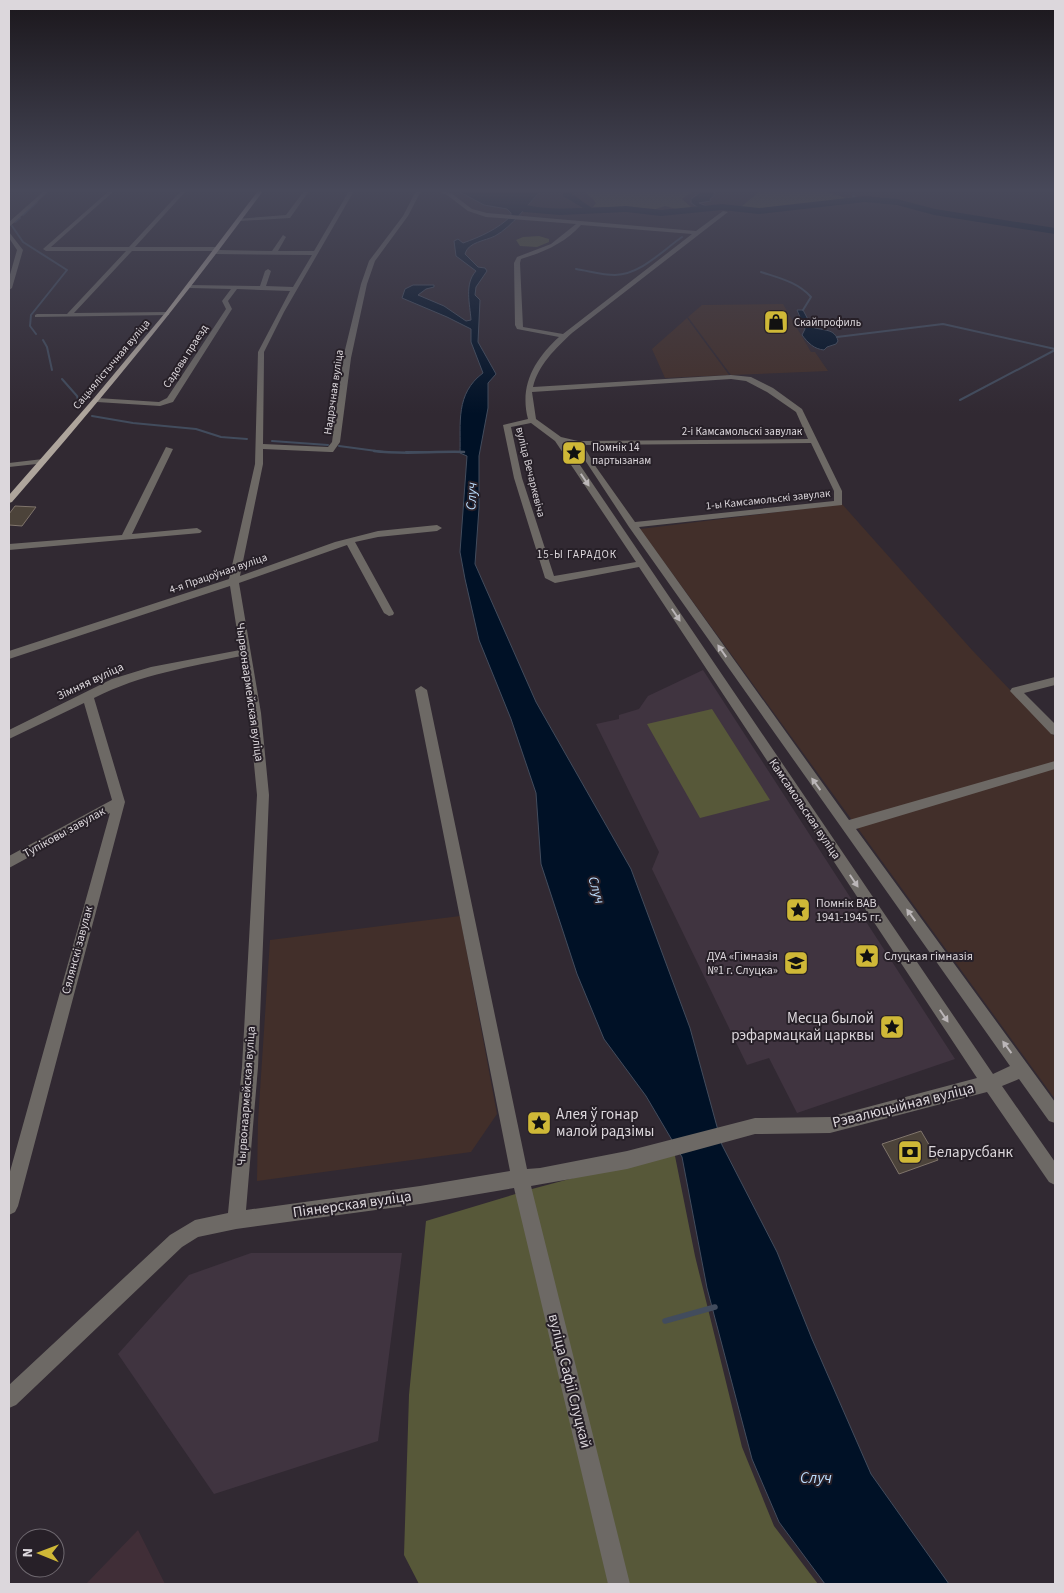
<svg xmlns="http://www.w3.org/2000/svg" width="1064" height="1593" font-family="'Source Sans 3',sans-serif">
	<style>
		.commercial { fill: #402e37 }
		.industrial { fill: #422f2a }
		.built { fill: #403440 }
		.green { fill: #575839 }
		.water { fill: #001126; stroke: #424c5d }
		.lines { fill: none; stroke-linecap: round; stroke-linejoin: round }
		.stream-far2 { stroke: #424c5d; stroke-width: 2 }
		.stream-far1 { stroke: #424c5d; stroke-width: 2.5 }
		.stream { stroke: #424c5d; stroke-width: 5.5 }
		.river { fill: #001126; fill-rule: evenodd }
		.building { fill: #4c433a; stroke: #7f746b }
		.minor { fill: #6d6965; fill-rule: evenodd }
		.major { fill: #aea59c; fill-rule: evenodd }
		.oneway { fill: #bbb6b8 }
		.labels { text-anchor: middle; stroke-width: 4; stroke-linejoin: round; paint-order: stroke }
		.far-poi-label { font-size: 11px; fill: #dcd7dc; stroke: #272028; text-anchor: start }
		.far-street-label { font-size: 11px; fill: #dcd7dc; stroke: #272028 }
		.far-neighbourhood-label { font-size: 11px; letter-spacing: 1px; fill: #dcd7dc; stroke: #272028 }
		.street-label { font-size: 12px; fill: #dcd7dc; stroke: #272028 }
		.poi-label { font-size: 12px; fill: #dcd7dc; stroke: #272028; text-anchor: start }
		.water-label { font-size: 14px; font-style: italic; fill: #badbfb; stroke: #272028 }
		.near-poi-label { font-size: 15px; fill: #dcd7dc; stroke: #272028; text-anchor: start }
		.near-street-label { font-size: 15px; fill: #dcd7dc; stroke: #272028 }
		.near-water-label { font-size: 16px; font-style: italic; fill: #badbfb; stroke: #272028 }
	</style>
	<rect width="100%" height="100%" fill="#312932"/>
	<path class="commercial" d="M138 1530 165 1584H86Z"/>
	<path class="industrial" d="M783 304 811 352H815L828 371 731 375 688 317 702 305Z
		M687 318 729 375 665 378 652 349Z
		M842 504 972 650 1055 737V1099L640 529Z
		M460 916 497 1114 471 1152 257 1181 258 1121 270 940Z"/>
	<path class="built" d="M703 670 955 1059 797 1113 769 1058 747 1065 652 869 659 852 596 724 619 719V715L639 709 648 696Z
		M251 1253H402L378 1441 214 1494 118 1354 189 1275Z"/>
	<path class="green" d="M583 191H693L682 199 691 207 690 209 680 210 665 206 656 209 625 207H593L596 203 592 198Z
		M760 191H823L846 198 852 197 854 199 758 209 741 207Z
		M539 236 549 239V242L537 247 520 246 516 240 523 237Z
		M712 709 770 800 700 818 647 724Z
		M674 1151 695 1256 742 1447 774 1526 818 1584H419L404 1555 409 1395 426 1221 532 1189Z"/>
	<path class="water" d="M458 191H541C526 206 513 226 495 236 485 241 468 242 465 254L478 267 485 268 487 271 476 287 475 295 480 300 478 342 496 374 488 383V408L479 456V508L475 564 536 702 631 869 690 1028 722 1145 777 1252 812 1339 871 1474 949 1584H825L779 1522 752 1459 707 1288 682 1157 646 1096 604 1039 577 974 541 864 536 793 511 719 479 640 465 579 460 552 467 456 460 453C461 423 455 394 483 373L471 342V329L447 317 402 298 405 289 413 285H434V287L426 289 418 295 444 306 466 321 471 320C470 304 464 284 476 271L456 256 454 241 458 239 463 243C480 237 498 229 511 216V213L507 209 484 205Z
		M702 191H717L714 192V196L710 199 711 201 699 203 712 208 697 207 691 203V199Z
		M797 310H803L812 327C823 331 835 328 838 341L836 344 827 347 824 350C814 349 808 343 802 335L805 329Z"/>
	<g class="lines">
		<path class="stream-far2" d="M853 196 859 200
			M23 215 37 202
			M15 222 20 218
			M12 226 23 242 67 270 31 315 30 326 36 334
			M576 269C589 271 602 275 615 275 641 274 662 251 682 237
			M761 272C779 278 798 282 811 297L803 310
			M837 337 943 324 1055 349
			M43 340 47 347 52 370
			M62 379 77 396 80 408
			M960 400 1055 350
			M92 416 133 423 196 429 221 437 247 439
			M272 441 328 445
			M339 446 384 452
			M406 452H464"/>
		<path class="stream-far1" d="M374 451C404 455 434 451 464 452"/>
		<path class="stream" d="M665 1321 715 1307"/>
		<path class="river" d="M563 192H569L592 208 626 206 661 210 722 204 759 208 865 196 897 199 935 209 1055 228V234L934 215 897 205 865 202 759 214 722 210 661 216 626 212 560 215 524 212 510 205 514 202C537 209 559 209 583 208L563 196Z"/>
	</g>
	<path class="building" d="M15 506 36 507 22 526 9 525V514Z
		M921 1131 938 1160 899 1174 882 1144Z"/>
	<g class="lines">
		<path class="minor" d="M44 191H49L9 227V222Z
			M109 191H114L51 247H129L181 191H186L135 247H217L220 249 219 250 272 251 283 235 286 237 278 251H314L349 191H354L284 312 264 352V358L263 444 328 447 332 442 343 358 361 284 369 261 403 216 416 191H421L408 216 375 261 367 284 351 358 340 442 333 452H330L263 449V464L240 576 335 542 378 531 437 525 442 528 437 531 378 537 355 542 394 613 393 615 389 616 384 613 347 545 239 583 261 713 269 795 258 1067 246 1210 420 1186 510 1171 415 690 421 686 427 690 527 1169 540 1168 627 1151 755 1118 830 1117 977 1078 639 567 555 583 545 578 514 478 503 425 528 419C519 385 535 359 559 337L517 329 515 325 514 263 517 257 551 244 576 224 486 217 468 211 447 195 438 191 451 193 472 209 487 213 696 231 723 211 728 212 572 333C556 348 538 365 533 387L731 375 751 377 773 388 802 409 842 491V505L639 527 849 820 1055 761V769L856 829 1055 1102V1123L1049 1121 1019 1079 1002 1086 1055 1162V1185L1049 1182 987 1092 830 1133 755 1134 627 1169 531 1186 630 1584H608L514 1188 420 1204 236 1229 198 1237 182 1247 16 1405 9 1408V1385L170 1235 195 1220 228 1213 242 1067 257 795 249 713 241 656C190 667 141 674 94 698L125 802 18 1206 15 1212 9 1215V1175L110 813 9 868V856L112 800 84 703 9 739V730L112 679 151 667 240 650 230 586 9 659V651L229 579 255 464 258 352 290 291 237 289 228 301 232 309 173 402 160 406 97 402 93 400 97 398 159 402 167 398 226 309 222 301 231 289 190 288 188 285 260 286 265 271 268 269 271 271 266 286 293 287 312 255 215 254 212 252 213 251H132L74 313 167 312 169 313V315L35 317V315L37 314H67L126 251H46L43 249ZM581 225 692 234 563 334 523 327 520 263 521 259C544 252 565 243 581 225ZM731 379 746 381 767 392 796 412 808 439 578 441 561 437 536 419 532 392ZM531 423 555 441 636 562 554 576 522 478 511 427ZM565 443 575 445 629 527 1010 1066 993 1074ZM811 443 834 491V501L635 522 596 467 583 445Z
			M304 191H309L290 218 240 221 237 219 286 215Z
			M9 232 23 250 12 288 9 290V278L17 250 9 238Z
			M166 447 173 449 132 534 197 528 202 531 200 533 9 550V544L122 535Z
			M43 459H46V463L9 467V463Z
			M1055 677V685L1024 693 1055 724V735L1051 734 1010 691 1012 688Z"/>
		<path class="major" d="M258 191H263C184 299 100 401 12 502L9 503V495L94 398 165 313Z"/>
	</g>
	<defs><path id="oneway-solid" d="M-6-.8H1V-3.2L6.5 0L1 3.2V.8H-6Z" transform="scale(1.25)"/></defs>
	<g class="oneway">
		<use href="#oneway-solid" transform="translate(585 480) rotate(56)"/>
		<use href="#oneway-solid" transform="translate(676 615) rotate(56)"/>
		<use href="#oneway-solid" transform="translate(722 651) rotate(-125)"/>
		<use href="#oneway-solid" transform="translate(816 784) rotate(-126)"/>
		<use href="#oneway-solid" transform="translate(854 881) rotate(56)"/>
		<use href="#oneway-solid" transform="translate(911 915) rotate(-126)"/>
		<use href="#oneway-solid" transform="translate(944 1016) rotate(56)"/>
		<use href="#oneway-solid" transform="translate(1007 1047) rotate(-126)"/>
	</g>
	<linearGradient id="sky" x2="0" y2="1"><stop stop-color="#1b171c"/><stop offset="0.46" stop-color="#48495a"/><stop offset="1" stop-color="#48495a" stop-opacity="0"/></linearGradient>
	<rect width="1064" height="414" fill="url(#sky)"/>
	<defs>
		<symbol id="shop-square" viewBox="-11 -11 22 22"><rect x="-9" y="-9" width="18" height="18" rx="4" fill="#cfb837" stroke="#272028"/><path d="M-5-2.5h2.3a2.7 3.5 0 0 1 5.4 0H5L5.5 6h-11ZM-1.5-2.5h3a1.5 2.3 0 0 0-3 0Z" fill="#111"/></symbol>
		<symbol id="sight-square" viewBox="-11 -11 22 22"><rect x="-9" y="-9" width="18" height="18" rx="4" fill="#cfb837" stroke="#272028"/><path d="M0-6L1.8-2.2L6-1.7L2.9 1.2L3.7 5.4L0 3.3L-3.7 5.4L-2.9 1.2L-6-1.7L-1.8-2.2Z" fill="#111"/></symbol>
		<symbol id="school-square" viewBox="-11 -11 22 22"><rect x="-9" y="-9" width="18" height="18" rx="4" fill="#cfb837" stroke="#272028"/><path d="M0-5L7-2L0 1L-7-2ZM-4 1L0 2.5L4 1V4Q0 6-4 4Z" fill="#111"/></symbol>
		<symbol id="bank-square" viewBox="-11 -11 22 22"><rect x="-9" y="-9" width="18" height="18" rx="4" fill="#cfb837" stroke="#272028"/><path d="M-6-4H6V4H-6ZM0-2.3a2.3 2.3 0 1 0 0 4.6a2.3 2.3 0 1 0 0-4.6Z" fill="#111"/></symbol>
	</defs>
	<g fill-rule="evenodd">
		<use href="#shop-square" x="762" y="308" width="28" height="28"/>
		<use href="#sight-square" x="560" y="439" width="28" height="28"/>
		<use href="#sight-square" x="784" y="896" width="28" height="28"/>
		<use href="#sight-square" x="853" y="942" width="28" height="28"/>
		<use href="#school-square" x="782" y="949" width="28" height="28"/>
		<use href="#sight-square" x="878" y="1013" width="28" height="28"/>
		<use href="#sight-square" x="525" y="1109" width="28" height="28"/>
		<use href="#bank-square" x="896" y="1138" width="28" height="28"/>
	</g>
	<g class="labels">
		<g class="far-poi-label">
			<text x="794" y="326">Скайпрофиль</text>
			<text x="592" y="451">Помнік 14<tspan x="592" dy="13">партызанам</tspan></text>
		</g>
		<g class="far-street-label">
			<text transform="translate(185 356) rotate(-57)" y="4">Садовы праезд</text>
			<text transform="translate(111 364) rotate(-50)" y="4">Сацыялістычная вуліца</text>
			<text transform="translate(333 392) rotate(-82)" y="4">Надрэчная вуліца</text>
			<text x="742" y="435">2-і Камсамольскі завулак</text>
			<text transform="translate(531 472) rotate(76)" y="4">вуліца Вечаркевіча</text>
			<text transform="translate(768 499) rotate(-6)" y="4">1-ы Камсамольскі завулак</text>
			<text transform="translate(218 573) rotate(-19)" y="4">4-я Працоўная вуліца</text>
		</g>
		<g class="far-neighbourhood-label">
			<text x="577" y="558">15-Ы ГАРАДОК</text>
		</g>
		<g class="street-label">
			<text transform="translate(90 681) rotate(-25)" y="4">Зімняя вуліца</text>
			<text transform="translate(250 692) rotate(82)" y="4">Чырвонаармейская вуліца</text>
			<text transform="translate(805 809) rotate(56)" y="4">Камсамольская вуліца</text>
			<text transform="translate(64 832) rotate(-29)" y="4">Тупіковы завулак</text>
			<text transform="translate(77 950) rotate(-75)" y="4">Сялянскі завулак</text>
			<text transform="translate(246 1096) rotate(-86)" y="4">Чырвонаармейская вуліца</text>
		</g>
		<g class="poi-label">
			<text x="816" y="907">Помнік ВАВ<tspan x="816" dy="14">1941-1945 гг.</tspan></text>
			<text x="778" y="960" text-anchor="end">ДУА «Гімназія<tspan x="778" dy="14">№1 г. Слуцка»</tspan></text>
			<text x="884" y="960">Слуцкая гімназія</text>
		</g>
		<g class="water-label">
			<text transform="translate(471 496) rotate(-87)" y="5">Случ</text>
			<text transform="translate(597 890) rotate(74)" y="5">Случ</text>
		</g>
		<g class="near-poi-label">
			<text x="874" y="1023" text-anchor="end">Месца былой<tspan x="874" dy="17">рэфармацкай царквы</tspan></text>
			<text x="556" y="1119">Алея ў гонар<tspan x="556" dy="17">малой радзімы</tspan></text>
			<text x="928" y="1157">Беларусбанк</text>
		</g>
		<g class="near-street-label">
			<text transform="translate(903 1105) rotate(-14)" y="5">Рэвалюцыйная вуліца</text>
			<text transform="translate(352 1204) rotate(-8)" y="5">Піянерская вуліца</text>
			<text transform="translate(570 1381) rotate(76)" y="5">вуліца Сафіі Слуцкай</text>
		</g>
		<g class="near-water-label">
			<text x="816" y="1483">Случ</text>
		</g>
	</g>
	<rect width="1064" height="1593" fill="none" stroke="#dcd7dc" stroke-width="20"/>
	<g transform="translate(40 1553) rotate(271)"><circle r="24" fill="#272028" stroke="#6f6970"/>
	<path d="M0-4L9 19L0 12L-9 19Z" fill="#cfb837"/>
	<text y="-8" font-size="14" font-weight="bold" text-anchor="middle" fill="#dcd7dc">N</text>
	</g>
</svg>
